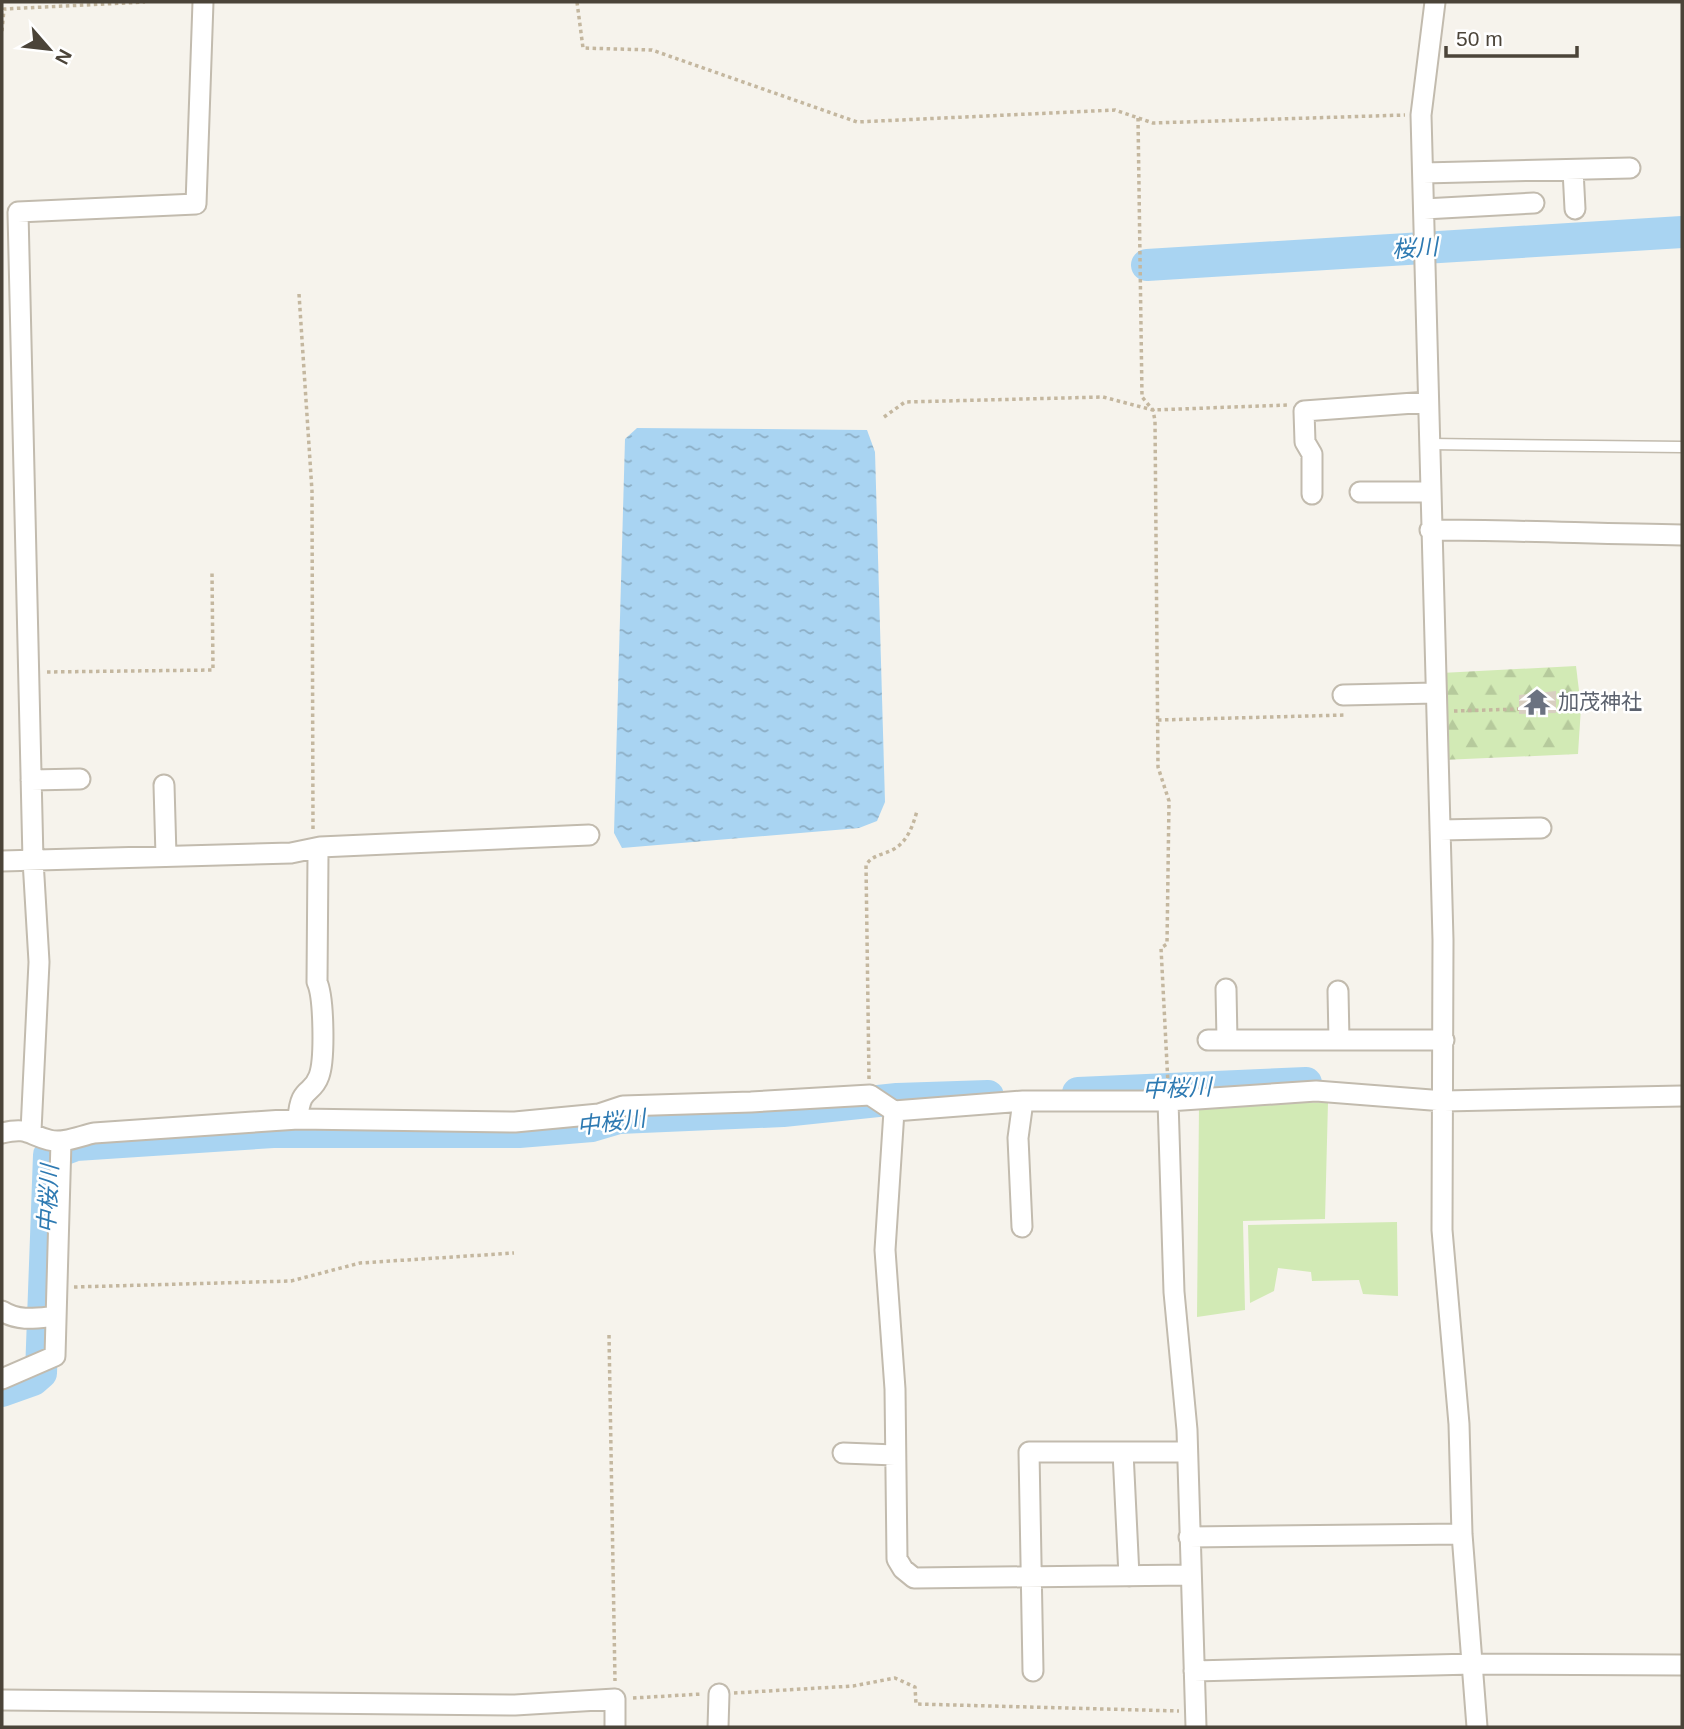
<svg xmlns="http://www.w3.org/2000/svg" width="1684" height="1729" font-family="Helvetica,'Noto Sans JP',sans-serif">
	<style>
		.green { fill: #d2eab5 }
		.forest { fill: url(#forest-firs) }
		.water { fill: url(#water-ripples) }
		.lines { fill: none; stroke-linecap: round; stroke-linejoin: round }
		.river { stroke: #a9d4f2; stroke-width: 32 }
		.building { fill: #d8cfc1 }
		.service-casing { stroke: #c2bbae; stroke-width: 13 }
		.minor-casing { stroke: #c2bbae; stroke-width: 23 }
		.path { stroke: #c4b79f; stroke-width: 3.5; stroke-dasharray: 3.5 3.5; stroke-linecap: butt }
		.service { stroke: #fff; stroke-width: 10 }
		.minor { stroke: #fff; stroke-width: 19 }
		.labels { text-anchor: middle; stroke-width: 5; stroke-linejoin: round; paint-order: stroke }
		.worship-label { font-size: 21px; fill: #5b616d; stroke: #fff; text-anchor: start }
		.water-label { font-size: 23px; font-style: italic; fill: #2e7ab2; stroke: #fff }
	</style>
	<defs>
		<pattern id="forest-firs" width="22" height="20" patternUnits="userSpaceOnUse" patternTransform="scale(1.75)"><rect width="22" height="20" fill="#d2eab5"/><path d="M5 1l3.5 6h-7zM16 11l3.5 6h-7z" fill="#b6ca9c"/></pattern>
		<pattern id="water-ripples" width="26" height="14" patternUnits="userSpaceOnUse" patternTransform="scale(1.75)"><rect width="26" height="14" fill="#a9d4f2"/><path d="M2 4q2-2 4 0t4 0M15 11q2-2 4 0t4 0" fill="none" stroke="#8caec5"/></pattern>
	</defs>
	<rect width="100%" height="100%" fill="#f6f3ec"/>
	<path class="green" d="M1328 1102 1325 1219 1243 1221 1245 1310 1197 1317 1199 1106Z
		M1397 1222 1398 1296 1363 1294 1359 1280 1312 1281 1311 1272 1278 1268 1274 1291 1250 1303 1248 1225Z"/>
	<path class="forest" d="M1576 666 1581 707 1578 754 1443 760 1441 673Z"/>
	<path class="water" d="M637 428 867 430 875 452 885 802 877 821 859 828 622 848 614 833 625 439Z"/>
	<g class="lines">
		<path class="river" d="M1147 265 1682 232
			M1078 1093 1306 1083
			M2 1391 33 1380 41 1373 49 1155 76 1145 273 1132H519L592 1126 619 1118 783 1111 897 1099 988 1096"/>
	</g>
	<path class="building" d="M1556 691V713L1519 714V695Z"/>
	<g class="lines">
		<defs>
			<path id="service" d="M1429 444 1682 447"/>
			<path id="minor" d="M1435 2 1421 115 1443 940 1442 1230 1459 1424 1462 1534 1477 1727
				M1573 170 1575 209
				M1423 173 1630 168
				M1424 209 1534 203
				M1360 492H1430
				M1312 494V454L1305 442 1304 411 1428 402
				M1430 530C1515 530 1598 534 1682 535
				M1343 695 1435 693
				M31 780 80 779
				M164 785 166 856
				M1440 830 1541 828
				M2 861 291 853 320 847 589 835
				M1226 989 1227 1040
				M1338 991 1339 1040
				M1208 1040H1444
				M1168 1101 1174 1292 1187 1430 1196 1727
				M894 1111 885 1250 895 1389 897 1559 903 1569 914 1578 1190 1575
				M298 1119C300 1085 312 1096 319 1076 325 1060 324 997 317 982L318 855 313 849
				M31 1131 39 962 33 860 18 212 196 204 203 2
				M2 1133C28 1127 27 1134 49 1140 63 1144 80 1136 94 1133L298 1119 515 1122 599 1114 623 1106 751 1102 870 1095 894 1111 1023 1101H1168L1316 1091 1444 1101 1682 1096
				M1022 1227 1018 1138 1023 1101
				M2 1311C19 1322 37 1318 56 1316
				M2 1379 55 1356 61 1141
				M1123 1452 1129 1576
				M843 1453 895 1455
				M1189 1537 1462 1534
				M1033 1671 1029 1452H1187
				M1194 1671 1473 1664 1682 1665
				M2 1700 515 1705 615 1699V1727
				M718 1727 719 1694"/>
		</defs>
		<use href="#service" class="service-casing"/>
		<use href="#minor" class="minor-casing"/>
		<path class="path" d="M577 2 583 48 652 50 857 122 1115 110 1153 123 1405 115
			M2 31 4 9 145 2
			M1138 118 1142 397 1153 410 1155 421 1158 767 1169 801 1167 944 1161 948 1168 1084
			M299 294 312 491 313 830
			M884 417 905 402 1103 397 1153 410 1287 405
			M47 672 213 670 212 572
			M1454 711 1519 709
			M1158 720 1345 715
			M869 1079 866 865C873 854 884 855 894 849 908 841 913 825 917 811
			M74 1287 291 1281 360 1263 514 1253
			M609 1335 615 1681
			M734 1693 853 1686 895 1678 915 1687 916 1704 1179 1711
			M633 1698 702 1694"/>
		<use href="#service" class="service"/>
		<use href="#minor" class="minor"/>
	</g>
	<defs>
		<symbol id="temple-bare" viewBox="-9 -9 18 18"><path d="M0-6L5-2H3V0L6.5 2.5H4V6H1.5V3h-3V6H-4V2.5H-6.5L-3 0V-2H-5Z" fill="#6b7280" stroke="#fff" stroke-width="2.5" paint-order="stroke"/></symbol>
	</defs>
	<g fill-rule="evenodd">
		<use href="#temple-bare" x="1518" y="683" width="38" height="38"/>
	</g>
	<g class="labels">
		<g class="worship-label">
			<text x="1558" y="709">加茂神社</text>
		</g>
		<g class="water-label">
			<text transform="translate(1415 248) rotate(-4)" y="8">桜川</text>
			<text transform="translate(1177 1088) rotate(-2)" y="8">中桜川</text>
			<text transform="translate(611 1122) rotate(-7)" y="8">中桜川</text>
			<text transform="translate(48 1199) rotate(-87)" y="8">中桜川</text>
		</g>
	</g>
	<rect width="1684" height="1729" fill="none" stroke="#4b4439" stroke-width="7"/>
	<g transform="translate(49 49) rotate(118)" stroke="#ffffff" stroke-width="5" paint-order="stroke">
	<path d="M0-5L12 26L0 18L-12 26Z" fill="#4b4439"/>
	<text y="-10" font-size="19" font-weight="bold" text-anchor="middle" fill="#4b4439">N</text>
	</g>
	<path d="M1446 46v10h131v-10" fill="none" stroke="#4b4439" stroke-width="3.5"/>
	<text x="1456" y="46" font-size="21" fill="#4b4439" stroke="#ffffff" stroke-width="5" paint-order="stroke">50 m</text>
</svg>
